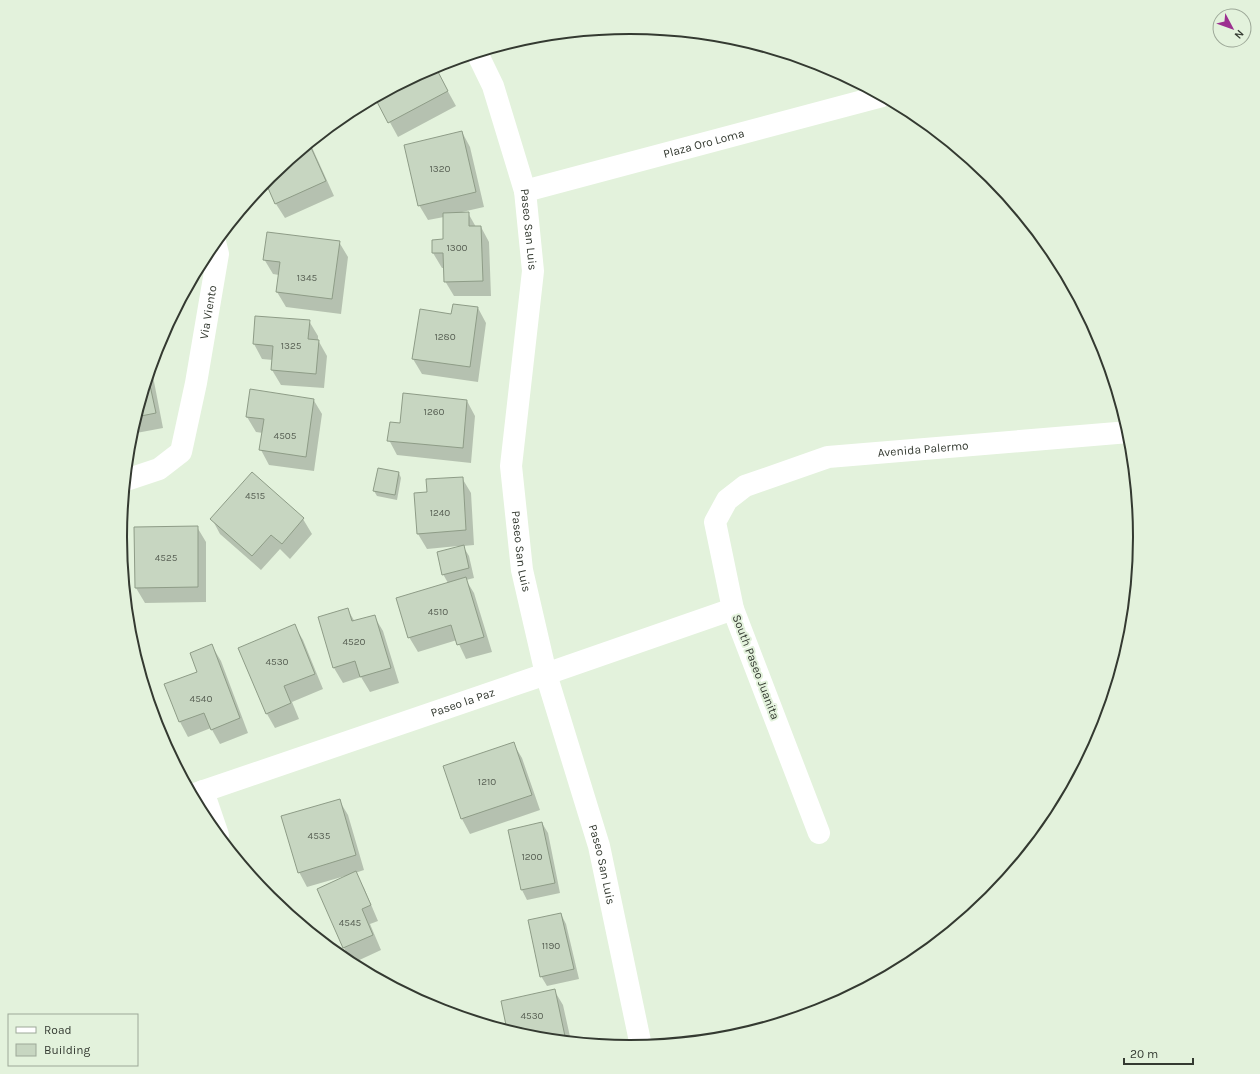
<svg xmlns="http://www.w3.org/2000/svg" width="1260" height="1074" font-family="Karla,sans-serif">
	<style>
		.shadow { fill: #0003 }
		.building { fill: #c7d6c1; stroke: #8e9c87 }
		.lines { fill: none; stroke-linecap: round; stroke-linejoin: round }
		.minor { stroke: #fff; stroke-width: 22 }
		.labels { text-anchor: middle; stroke-width: 4; stroke-linejoin: round; paint-order: stroke }
		.number-label { font-size: 10px; fill: #596155 }
		.street-label { font-size: 12px; fill: #343a31; stroke: #e3f2dc }
		.rim { fill: none; stroke: #343a31; stroke-width: 2 }
	</style>
	<rect width="100%" height="100%" fill="#e3f2dc"/>
	<path class="shadow" d="M434 66 456 106 398 137 376 97Z
		M462 132 470 147 484 207 462 212 468 213 476 227H481L489 242 491 296H454L445 281V268H442L433 253V241L444 240V217L428 220 419 205Z
		M310 143 334 196 285 218 276 204 269 187 261 190 260 188 270 176Z
		M339 242 348 257 341 314 286 307 277 292 279 275 273 274 264 259Z
		M478 308 486 323 478 382 422 374 413 359 452 315Z
		M309 321 318 336V340L327 356 324 388 281 385 272 370 273 360 262 359 254 344Z
		M151 366 163 428 131 434Z
		M313 399 322 414 314 471 269 465 261 450 263 433 256 432 247 417Z
		M467 401 475 416 471 463 397 455 389 440 401 424Z
		M399 473 401 478 397 500 377 496 374 491Z
		M252 474 303 519 312 534 290 559 280 549 261 570 220 534 212 519Z
		M462 478 471 493 474 545 463 546 469 556 474 578 466 580 474 593 492 652 466 659 457 640 418 652 409 637 448 583 443 574 458 547V546L427 549 418 534 428 493Z
		M197 527 206 542V602L145 603 136 588Z
		M348 610 355 622 374 616 383 631 399 683 370 692 361 677 343 683 334 668 320 618Z
		M294 625 303 640 323 689 292 702 299 719 275 728 267 714Z
		M212 646 221 661 248 733 220 744 211 728 188 737 180 722 165 685 198 672Z
		M513 743 522 758 540 810 470 834 462 819 444 767Z
		M339 800 348 815 364 870 355 873 364 888 378 921 370 924 381 950 353 963 344 948 318 889 345 877V876L307 887 299 872Z
		M542 823 548 833 560 893 527 900 522 890Z
		M561 914 566 924 579 979 547 986 541 976Z
		M554 990 563 1005 571 1041 530 1037 508 1031 502 1002Z"/>
	<path class="building" d="M435 66 448 91 388 123 375 98Z
		M462 131 476 192 418 206 404 145Z
		M309 143 326 181 275 204 265 181 270 176Z
		M469 212V226H481L483 281 444 282 443 253H432V240L443 239V213Z
		M267 232 340 241 332 299 276 292 280 262 263 260Z
		M453 304 478 307 470 367 412 359 420 309 451 314Z
		M255 316 310 320 308 339 319 340 316 374 271 370 273 346 253 344Z
		M148 376 156 413 136 417Z
		M250 389 314 399 306 457 259 450 264 419 246 417Z
		M403 393 467 400 463 448 387 441 390 422 400 423Z
		M378 468 399 472 395 495 373 491Z
		M252 472 304 518 282 544 271 535 252 556 210 519Z
		M463 477 466 530 417 534 414 493 427 492 426 479Z
		M198 526V587L135 588 134 527Z
		M464 545 469 568 442 575 437 552Z
		M466 577 484 637 457 645 451 625 408 638 396 598Z
		M348 608 352 621 375 615 391 668 360 677 355 661 333 668 318 617Z
		M295 624 315 674 284 686 291 703 266 714 238 648Z
		M212 644 240 718 211 730 204 713 179 722 164 684 197 672 190 653Z
		M514 742 532 795 461 819 443 766Z
		M340 799 356 855 298 873 281 816Z
		M542 822 555 883 521 890 508 830Z
		M356 871 371 905 362 909 373 935 343 948 317 889Z
		M561 913 574 969 540 977 528 920Z
		M555 989 566 1041 530 1037 523 1035 522 1028 510 1031 507 1030 501 1001Z"/>
	<g class="lines">
		<g class="minor">
			<path id="s1" d="M477 53 493 86 525 191 533 271 511 466 522 570 546 674 599 846 641 1046"/>
			<path id="s2" d="M525 191 882 96"/>
			<path id="s3" d="M126 480 159 469 181 452 196 383 218 254 215 242"/>
			<path d="M203 791 218 835"/>
			<path id="s4" d="M192 795 546 674 733 609"/>
			<path id="s5" d="M819 833 733 609 715 522 727 500 745 486 828 457 1129 432"/>
		</g>
	</g>
	<g class="labels">
		<g class="number-label">
			<text x="440" y="172">1320</text>
			<text x="457" y="251">1300</text>
			<text x="307" y="281">1345</text>
			<text x="445" y="340">1280</text>
			<text x="291" y="349">1325</text>
			<text x="434" y="415">1260</text>
			<text x="285" y="439">4505</text>
			<text x="255" y="499">4515</text>
			<text x="440" y="516">1240</text>
			<text x="166" y="561">4525</text>
			<text x="438" y="615">4510</text>
			<text x="354" y="645">4520</text>
			<text x="277" y="665">4530</text>
			<text x="201" y="702">4540</text>
			<text x="487" y="785">1210</text>
			<text x="319" y="839">4535</text>
			<text x="532" y="860">1200</text>
			<text x="350" y="926">4545</text>
			<text x="551" y="949">1190</text>
			<text x="532" y="1019">4530</text>
		</g>
		<g class="street-label">
			<text dy="4" stroke="none"><textPath href="#s2" startOffset="185">Plaza Oro Loma</textPath></text>
			<text dy="4" stroke="none"><textPath href="#s1" startOffset="185">Paseo San Luis</textPath></text>
			<text dy="4" stroke="none"><textPath href="#s3" startOffset="205">Via Viento</textPath></text>
			<text dy="4" stroke="none"><textPath href="#s5" startOffset="560">Avenida Palermo</textPath></text>
			<text dy="4" stroke="none"><textPath href="#s1" startOffset="509">Paseo San Luis</textPath></text>
			<text transform="translate(756 667) rotate(69)" y="4">South Paseo Juanita</text>
			<text dy="4" stroke="none"><textPath href="#s4" startOffset="286">Paseo la Paz</textPath></text>
			<text dy="4" stroke="none"><textPath href="#s1" startOffset="833">Paseo San Luis</textPath></text>
		</g>
	</g>
	<path d="M0 0H1260V1074H0ZM127 537a503 503 0 1 1 1006 0a503 503 0 1 1-1006 0Z" fill="#e3f2dc" fill-rule="evenodd"/>
	<path class="rim" d="M127 537a503 503 0 1 1 1006 0a503 503 0 1 1-1006 0Z"/>
	<rect x="8" y="1014" width="130" height="52" fill="#e3f2dc" stroke="#9da898"/>
	<rect x="16" y="1027" width="20" height="6" fill="#ffffff" stroke="#9da898"/>
	<text x="44" y="1034" font-size="12" fill="#343a31">Road</text>
	<rect x="16" y="1044" width="20" height="12" fill="#c7d6c1" stroke="#9da898"/>
	<text x="44" y="1054" font-size="12" fill="#343a31">Building</text>
	<g transform="translate(1232 28) rotate(131)"><circle r="19" fill="#e3f2dc" stroke="#9da898"/>
	<path d="M0-3L7 15L0 10L-7 15Z" fill="#9c3090"/>
	<text y="-6" font-size="11" font-weight="bold" text-anchor="middle" fill="#343a31">N</text>
	</g>
	<path d="M1124 1058v6h69v-6" fill="none" stroke="#343a31" stroke-width="2"/>
	<text x="1130" y="1058" font-size="12" fill="#343a31" stroke="#e3f2dc" stroke-width="3" paint-order="stroke">20 m</text>
</svg>
